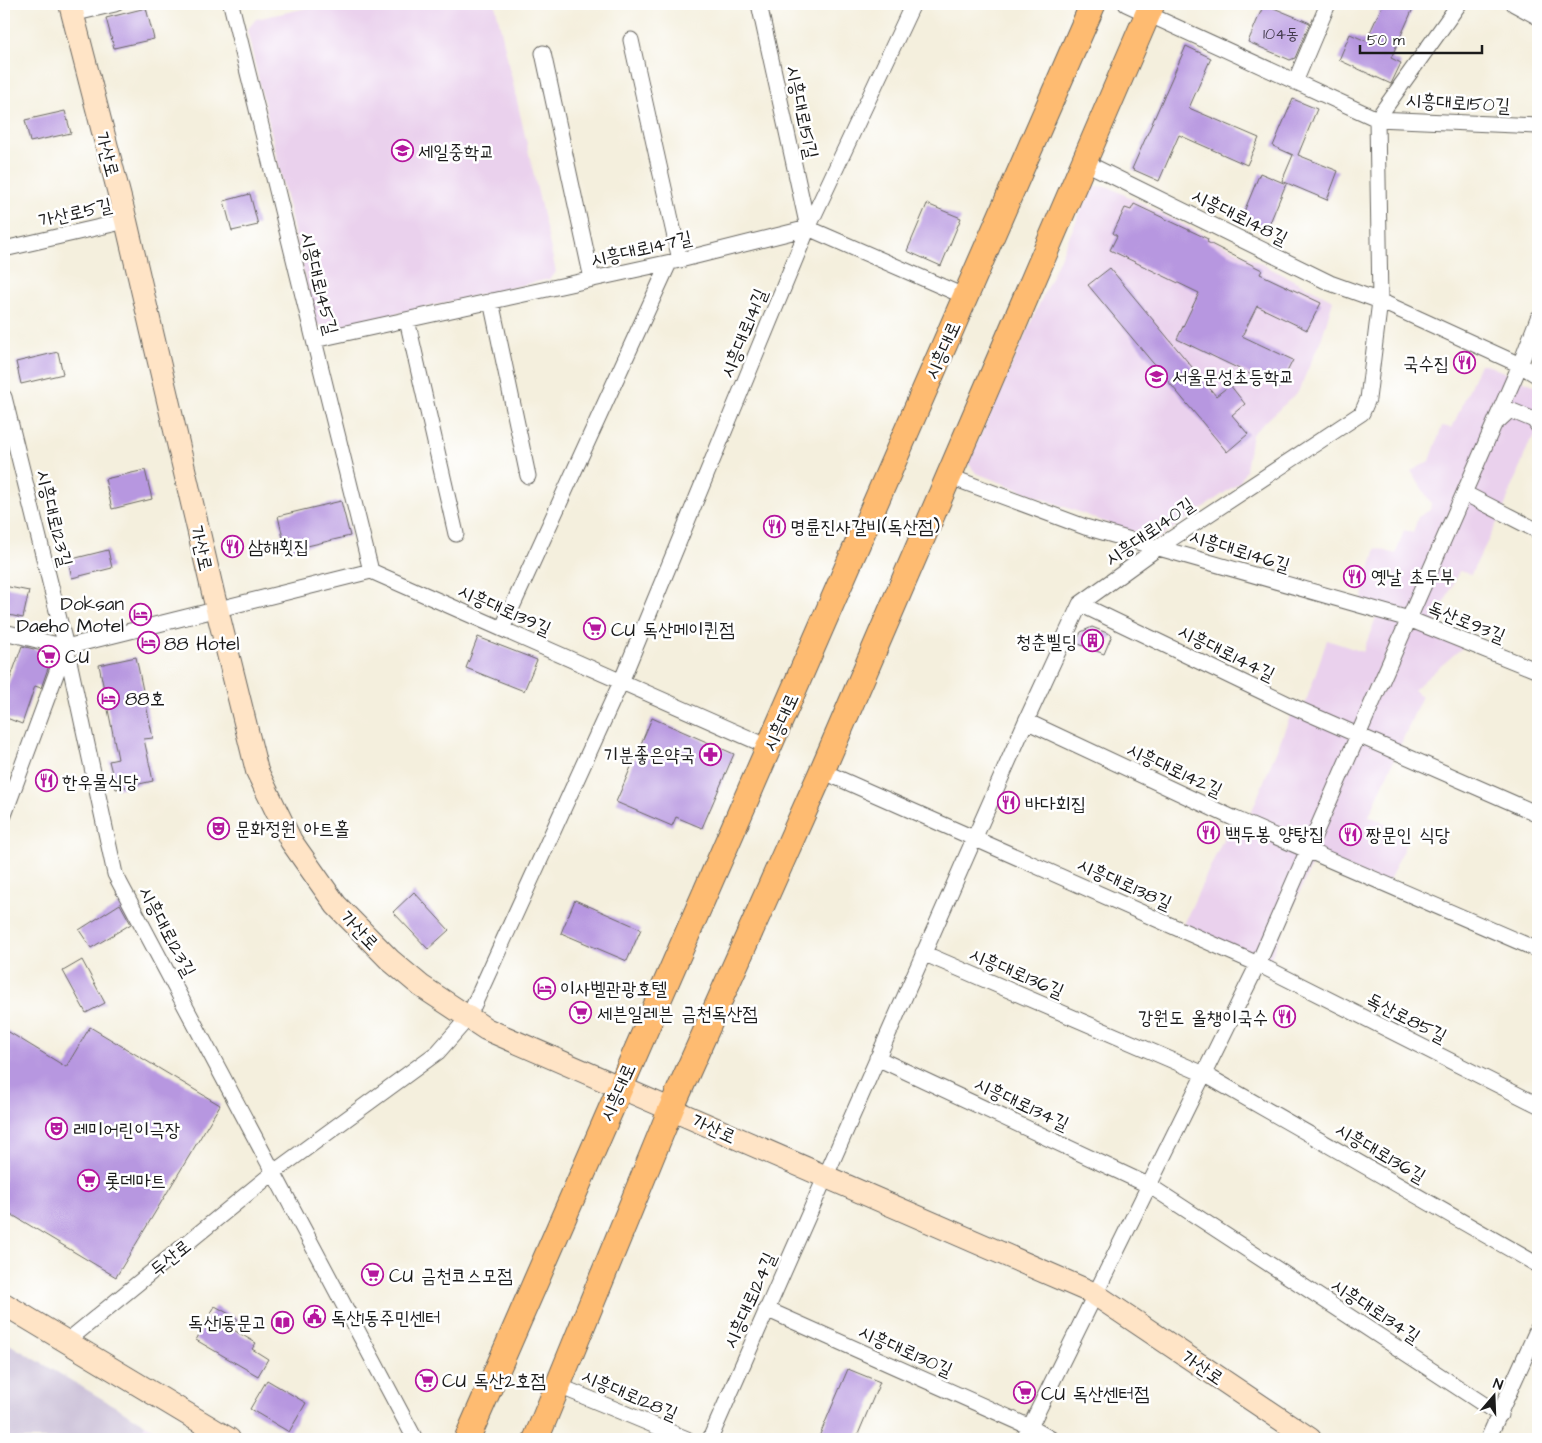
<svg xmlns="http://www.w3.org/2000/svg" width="1542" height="1443" font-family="'Architects Daughter','Poor Story',sans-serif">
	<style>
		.built { fill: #ead1ed }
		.industrial { fill: #cabfd7 }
		.building { fill: #b797e0 }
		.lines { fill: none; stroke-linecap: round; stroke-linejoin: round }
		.street-casing { stroke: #686660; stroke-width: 17 }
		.secondary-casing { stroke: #686660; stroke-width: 24 }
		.primary-casing { stroke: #686660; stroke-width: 27 }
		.street { stroke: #fff; stroke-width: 15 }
		.secondary { stroke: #ffe4c6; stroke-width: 22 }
		.primary { stroke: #febb71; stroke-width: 25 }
		.labels { text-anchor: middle; stroke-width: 5; stroke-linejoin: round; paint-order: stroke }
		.number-label { font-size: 16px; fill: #433b4d }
		.street-label { font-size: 19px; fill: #1c1c1c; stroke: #fff }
		.poi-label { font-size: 19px; fill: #1c1c1c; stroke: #fff; text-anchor: start }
	</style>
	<rect width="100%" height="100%" fill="#fff"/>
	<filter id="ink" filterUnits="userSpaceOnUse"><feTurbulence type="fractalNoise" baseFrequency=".02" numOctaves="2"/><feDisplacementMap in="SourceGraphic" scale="10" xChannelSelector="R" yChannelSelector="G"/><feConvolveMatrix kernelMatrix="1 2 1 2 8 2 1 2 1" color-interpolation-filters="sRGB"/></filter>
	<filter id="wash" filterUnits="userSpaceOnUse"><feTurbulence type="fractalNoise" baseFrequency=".0096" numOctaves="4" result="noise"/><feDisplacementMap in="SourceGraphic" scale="20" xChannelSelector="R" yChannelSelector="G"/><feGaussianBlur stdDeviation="1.12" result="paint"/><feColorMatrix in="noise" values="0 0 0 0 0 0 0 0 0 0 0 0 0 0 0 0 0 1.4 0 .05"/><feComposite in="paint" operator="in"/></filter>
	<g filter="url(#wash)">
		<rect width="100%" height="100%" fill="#f4efdd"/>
		<path class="built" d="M325 4H495L556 272 549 279 332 328 316 324 247 30 256 19Z
			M1092 186 1109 187 1333 300 1322 337 1298 392 1252 434 1246 470 1240 482 1158 539 1147 538 976 473 968 463Z
			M1480 364H1485L1538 387V409L1527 417 1538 426V434L1530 441 1502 513 1471 574 1459 571 1430 634 1463 647 1413 690 1422 696 1369 816 1410 834 1387 885 1326 858 1312 864 1268 964 1187 929 1184 923 1233 818 1247 823 1294 707 1303 710 1327 640 1363 652 1378 612 1360 606 1376 548 1396 554 1404 530 1413 533 1418 517 1430 510 1431 503 1411 471 1430 461 1442 426 1452 428Z
			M145 1424 171 1439H138Z"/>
		<path class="industrial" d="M4 1341 145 1424 138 1439H4Z"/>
		<g id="blocks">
			<path class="building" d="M1264 4 1310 23 1295 58 1290 60 1248 42Z
				M1383 4H1415L1391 58 1401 63 1391 84 1339 60 1350 34 1366 41Z
				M146 8 154 39 114 48 106 18Z
				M1186 46 1211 58 1189 108 1259 138 1247 165 1179 135 1159 181 1132 169Z
				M1293 99 1317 109 1298 155 1338 171 1327 200 1282 181 1293 155 1273 146Z
				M65 111 71 133 30 142 25 120Z
				M1260 173 1286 184 1267 230 1241 219Z
				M250 194 258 225 232 231 224 201Z
				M927 204 961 218 941 266 907 251Z
				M1134 204 1208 239 1207 242 1262 270 1260 274 1321 303 1307 330 1257 306 1242 336 1293 360 1279 388 1177 339 1199 293 1110 250 1117 236 1113 233 1125 208 1131 210Z
				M1110 268 1216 396 1230 385 1245 404 1232 415 1248 434 1227 452 1088 285Z
				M58 352 63 374 21 384 16 362Z
				M145 470 152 499 112 509 105 479Z
				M341 501 350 536 286 551 278 516Z
				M108 550 112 568 72 578 68 560Z
				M4 586 29 591 23 618 4 614Z
				M1092 627 1112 635 1104 654 1076 643 1081 632Z
				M478 637 537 660 524 691 466 668Z
				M22 646 53 654 41 688 35 686 22 724 4 717V684L8 685Z
				M136 657 153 738 144 739 153 781 116 789 109 761 118 759 99 665Z
				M652 718 734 754 702 828 676 817 672 826 616 802Z
				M414 892 449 930 428 949 393 912Z
				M575 900 641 929 627 961 561 933Z
				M120 904 131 924 91 948 79 930Z
				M82 960 105 1003 86 1013 63 971Z
				M90 1027 220 1105 116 1277 4 1210V1029L66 1067Z
				M215 1306 238 1319 232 1329 256 1343 252 1349 268 1359 258 1376 196 1340Z
				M848 1369 880 1382 856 1439H818Z
				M267 1380 306 1403 289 1432 250 1409Z"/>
		</g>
	</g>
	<g filter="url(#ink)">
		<use href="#blocks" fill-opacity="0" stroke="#686660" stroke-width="1"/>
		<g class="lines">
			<defs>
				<path id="street" d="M231 4 371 571
					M759 4 808 228
					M1126 4 1377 119 1538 126
					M1514 4 1538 17
					M72 14 115 4
					M631 40 680 260
					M543 53 592 279
					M1295 82 1328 4
					M1084 162 1330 283 1380 301 1520 365 1538 376
					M4 249 126 221
					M491 301 528 476
					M407 320 456 534
					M314 340 680 260 808 228 966 297
					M4 397 66 647 115 874 415 1439
					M1497 422 1510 410 1534 420 1538 426
					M948 476 1085 527 1409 619 1538 671
					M1464 493 1538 531
					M1080 604 1294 707 1538 814
					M502 629 669 263
					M4 632 66 647 371 571 769 747
					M1026 721 1233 818 1538 950
					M822 771 1258 964 1538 1105
					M4 815 66 647
					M923 953 1204 1074 1538 1265
					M877 1058 1150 1186 1500 1415
					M766 1309 1030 1427 1051 1439
					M66 1342 274 1172 438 1052 468 1018 621 682 808 228 913 4
					M559 1386 687 1439
					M710 1439 1026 721 1080 604 1159 547 1362 413 1368 399 1380 301 1377 119 1459 4
					M1024 1439 1258 964 1520 365 1538 318
					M1488 1439 1538 1328"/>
				<path id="secondary" d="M70 4 126 221 214 597 257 771 291 841 336 905 390 960 421 986 486 1029 1093 1293 1310 1439
					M4 1304 229 1439"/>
				<path id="primary" d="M467 1439 1093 4
					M536 1439 671 1109 822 771 1152 4"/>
			</defs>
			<use href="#street" class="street-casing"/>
			<use href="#secondary" class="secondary-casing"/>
			<use href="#primary" class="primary-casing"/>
			<use href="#street" class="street"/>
			<use href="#secondary" class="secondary"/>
			<use href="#primary" class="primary"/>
		</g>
	</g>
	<defs>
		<symbol id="school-ring" viewBox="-11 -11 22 22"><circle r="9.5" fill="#fff" stroke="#b5179e" stroke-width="1.5"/><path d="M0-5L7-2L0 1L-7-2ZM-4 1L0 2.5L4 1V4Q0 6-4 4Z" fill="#b5179e"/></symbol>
		<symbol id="restaurant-ring" viewBox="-11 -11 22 22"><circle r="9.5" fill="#fff" stroke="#b5179e" stroke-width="1.5"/><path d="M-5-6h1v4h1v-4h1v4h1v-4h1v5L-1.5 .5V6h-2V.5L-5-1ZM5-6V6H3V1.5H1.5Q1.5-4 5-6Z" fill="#b5179e"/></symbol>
		<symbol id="hotel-ring" viewBox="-11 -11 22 22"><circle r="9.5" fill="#fff" stroke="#b5179e" stroke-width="1.5"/><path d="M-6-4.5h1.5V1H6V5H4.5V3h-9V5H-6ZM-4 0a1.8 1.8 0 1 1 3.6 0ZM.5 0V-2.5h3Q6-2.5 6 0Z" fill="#b5179e"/></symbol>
		<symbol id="supermarket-ring" viewBox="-11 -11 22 22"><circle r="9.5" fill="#fff" stroke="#b5179e" stroke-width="1.5"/><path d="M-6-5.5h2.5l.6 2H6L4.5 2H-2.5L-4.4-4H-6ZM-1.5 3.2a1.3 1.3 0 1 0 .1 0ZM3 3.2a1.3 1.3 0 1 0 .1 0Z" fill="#b5179e"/></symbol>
		<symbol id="building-ring" viewBox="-11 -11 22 22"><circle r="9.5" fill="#fff" stroke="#b5179e" stroke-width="1.5"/><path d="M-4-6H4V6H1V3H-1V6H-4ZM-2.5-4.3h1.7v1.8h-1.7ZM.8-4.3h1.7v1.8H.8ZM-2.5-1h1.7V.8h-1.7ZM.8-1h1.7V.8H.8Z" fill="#b5179e"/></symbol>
		<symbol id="pharmacy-ring" viewBox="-11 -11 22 22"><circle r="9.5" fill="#fff" stroke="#b5179e" stroke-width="1.5"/><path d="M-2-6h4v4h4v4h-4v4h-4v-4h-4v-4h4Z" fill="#b5179e"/></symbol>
		<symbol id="theatre-ring" viewBox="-11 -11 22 22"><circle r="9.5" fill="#fff" stroke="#b5179e" stroke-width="1.5"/><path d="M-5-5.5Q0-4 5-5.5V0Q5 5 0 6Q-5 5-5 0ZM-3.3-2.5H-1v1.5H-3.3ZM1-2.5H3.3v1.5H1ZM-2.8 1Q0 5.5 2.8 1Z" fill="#b5179e"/></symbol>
		<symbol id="civic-ring" viewBox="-11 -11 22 22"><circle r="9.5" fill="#fff" stroke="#b5179e" stroke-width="1.5"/><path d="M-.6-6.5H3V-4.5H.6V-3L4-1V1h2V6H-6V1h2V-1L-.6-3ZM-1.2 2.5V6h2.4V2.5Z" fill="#b5179e"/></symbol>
		<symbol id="library-ring" viewBox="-11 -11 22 22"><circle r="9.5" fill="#fff" stroke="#b5179e" stroke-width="1.5"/><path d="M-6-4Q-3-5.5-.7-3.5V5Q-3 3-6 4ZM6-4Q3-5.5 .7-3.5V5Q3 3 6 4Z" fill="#b5179e"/></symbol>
	</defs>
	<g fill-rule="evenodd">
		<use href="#school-ring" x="390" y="138" width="25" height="25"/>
		<use href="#restaurant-ring" x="1452" y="350" width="25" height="25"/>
		<use href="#school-ring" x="1144" y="364" width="25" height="25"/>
		<use href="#restaurant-ring" x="762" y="514" width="25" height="25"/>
		<use href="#restaurant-ring" x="220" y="534" width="25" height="25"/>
		<use href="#restaurant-ring" x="1342" y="564" width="25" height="25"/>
		<use href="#hotel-ring" x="128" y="602" width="25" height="25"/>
		<use href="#supermarket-ring" x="582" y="616" width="25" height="25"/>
		<use href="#building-ring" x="1080" y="628" width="25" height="25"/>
		<use href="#hotel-ring" x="136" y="630" width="25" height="25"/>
		<use href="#supermarket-ring" x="36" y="644" width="25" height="25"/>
		<use href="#hotel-ring" x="96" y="686" width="25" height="25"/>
		<use href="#pharmacy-ring" x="698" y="742" width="25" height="25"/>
		<use href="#restaurant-ring" x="34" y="768" width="25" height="25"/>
		<use href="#restaurant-ring" x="996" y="790" width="25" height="25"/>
		<use href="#theatre-ring" x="206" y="816" width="25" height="25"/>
		<use href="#restaurant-ring" x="1196" y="820" width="25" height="25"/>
		<use href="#restaurant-ring" x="1338" y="822" width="25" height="25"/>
		<use href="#hotel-ring" x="532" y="976" width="25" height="25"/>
		<use href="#supermarket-ring" x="568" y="1000" width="25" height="25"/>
		<use href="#restaurant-ring" x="1272" y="1004" width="25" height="25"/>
		<use href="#theatre-ring" x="44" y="1116" width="25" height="25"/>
		<use href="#supermarket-ring" x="76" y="1168" width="25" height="25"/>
		<use href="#supermarket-ring" x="360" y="1262" width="25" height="25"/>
		<use href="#civic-ring" x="302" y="1304" width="25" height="25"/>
		<use href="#library-ring" x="270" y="1310" width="25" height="25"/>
		<use href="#supermarket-ring" x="414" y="1368" width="25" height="25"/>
		<use href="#supermarket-ring" x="1012" y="1380" width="25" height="25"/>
	</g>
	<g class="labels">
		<g class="number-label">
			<text x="1281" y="39">104동</text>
		</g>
		<g class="street-label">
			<text transform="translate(1458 102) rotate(3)" y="7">시흥대로150길</text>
			<text transform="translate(803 112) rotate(78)" y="7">시흥대로151길</text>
			<text transform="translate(108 154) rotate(75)" y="7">가산로</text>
			<text transform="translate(75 212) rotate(-13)" y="7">가산로5길</text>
			<text transform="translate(1240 216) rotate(26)" y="7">시흥대로148길</text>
			<text transform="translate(641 248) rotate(-13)" y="7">시흥대로147길</text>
			<text transform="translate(320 283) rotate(76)" y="7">시흥대로145길</text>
			<text transform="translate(743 333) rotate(-68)" y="7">시흥대로141길</text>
			<text transform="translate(942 350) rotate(-66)" y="7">시흥대로</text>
			<text transform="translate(55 518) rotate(76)" y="7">시흥대로123길</text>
			<text transform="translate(1149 531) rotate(-35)" y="7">시흥대로140길</text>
			<text transform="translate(202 548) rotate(77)" y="7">가산로</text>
			<text transform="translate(1240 550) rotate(17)" y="7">시흥대로146길</text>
			<text transform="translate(505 609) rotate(24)" y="7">시흥대로139길</text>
			<text transform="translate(1467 621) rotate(22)" y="7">독산로93길</text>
			<text transform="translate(1227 652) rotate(26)" y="7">시흥대로144길</text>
			<text transform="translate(780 722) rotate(-66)" y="7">시흥대로</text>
			<text transform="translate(1175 769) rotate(25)" y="7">시흥대로142길</text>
			<text transform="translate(1125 883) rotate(24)" y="7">시흥대로138길</text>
			<text transform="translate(360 930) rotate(46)" y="7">가산로</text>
			<text transform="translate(168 931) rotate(62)" y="7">시흥대로123길</text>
			<text transform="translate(1017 972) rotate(23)" y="7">시흥대로136길</text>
			<text transform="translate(1407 1017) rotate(27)" y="7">독산로85길</text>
			<text transform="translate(617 1092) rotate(-66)" y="7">시흥대로</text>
			<text transform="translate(1022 1103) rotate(25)" y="7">시흥대로134길</text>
			<text transform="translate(714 1128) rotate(24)" y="7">가산로</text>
			<text transform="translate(1381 1152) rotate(30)" y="7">시흥대로136길</text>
			<text transform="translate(170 1257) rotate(-39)" y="7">두산로</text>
			<text transform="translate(749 1300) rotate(-66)" y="7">시흥대로124길</text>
			<text transform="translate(1376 1310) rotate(33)" y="7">시흥대로134길</text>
			<text transform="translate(906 1350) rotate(24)" y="7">시흥대로130길</text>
			<text transform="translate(1203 1367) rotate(34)" y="7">가산로</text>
			<text transform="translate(630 1394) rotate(23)" y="7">시흥대로128길</text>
		</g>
		<g class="poi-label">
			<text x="418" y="158">세일중학교</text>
			<text x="1449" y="370" text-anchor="end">국수집</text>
			<text x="1172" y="383">서울문성초등학교</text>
			<text x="790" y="533">명륜진사갈비(독산점)</text>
			<text x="248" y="553">삼해횟집</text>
			<text x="1371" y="583">옛날 초두부</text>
			<text x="124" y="610" text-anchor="end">Doksan<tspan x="124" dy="22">Daeho Motel</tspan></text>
			<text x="611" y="636">CU 독산메이퀸점</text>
			<text x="1077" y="648" text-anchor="end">청춘삘딩</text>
			<text x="164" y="650">88 Hotel</text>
			<text x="65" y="663">CU</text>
			<text x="125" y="705">88호</text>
			<text x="695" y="761" text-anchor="end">기분좋은약국</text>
			<text x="62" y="788">한우물식당</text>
			<text x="1025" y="810">바다회집</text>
			<text x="235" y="835">문화정원 아트홀</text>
			<text x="1225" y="840">백두봉 양탕집</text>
			<text x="1366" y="841">짱문인 식당</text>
			<text x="560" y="995">이사벨관광호텔</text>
			<text x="597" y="1020">세븐일레븐 금천독산점</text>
			<text x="1268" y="1024" text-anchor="end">강원도 올챙이국수</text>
			<text x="73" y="1136">레미어린이극장</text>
			<text x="105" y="1187">롯데마트</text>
			<text x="389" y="1282">CU 금천코스모점</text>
			<text x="331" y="1324">독산1동주민센터</text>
			<text x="267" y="1329" text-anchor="end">독산1동문고</text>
			<text x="442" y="1387">CU 독산2호점</text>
			<text x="1041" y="1400">CU 독산센터점</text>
		</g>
	</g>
	<rect width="1542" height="1443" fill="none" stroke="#fff" stroke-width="20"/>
	<g transform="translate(1494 1396) rotate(19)" stroke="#ffffff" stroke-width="4" paint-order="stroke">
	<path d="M0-4L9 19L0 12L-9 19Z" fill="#1c1c1c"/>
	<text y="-8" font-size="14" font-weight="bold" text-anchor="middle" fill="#1c1c1c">N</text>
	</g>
	<path d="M1360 45v8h122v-8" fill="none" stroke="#1c1c1c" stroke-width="2.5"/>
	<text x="1367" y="45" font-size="15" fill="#1c1c1c" stroke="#ffffff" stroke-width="4" paint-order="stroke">50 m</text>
</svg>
